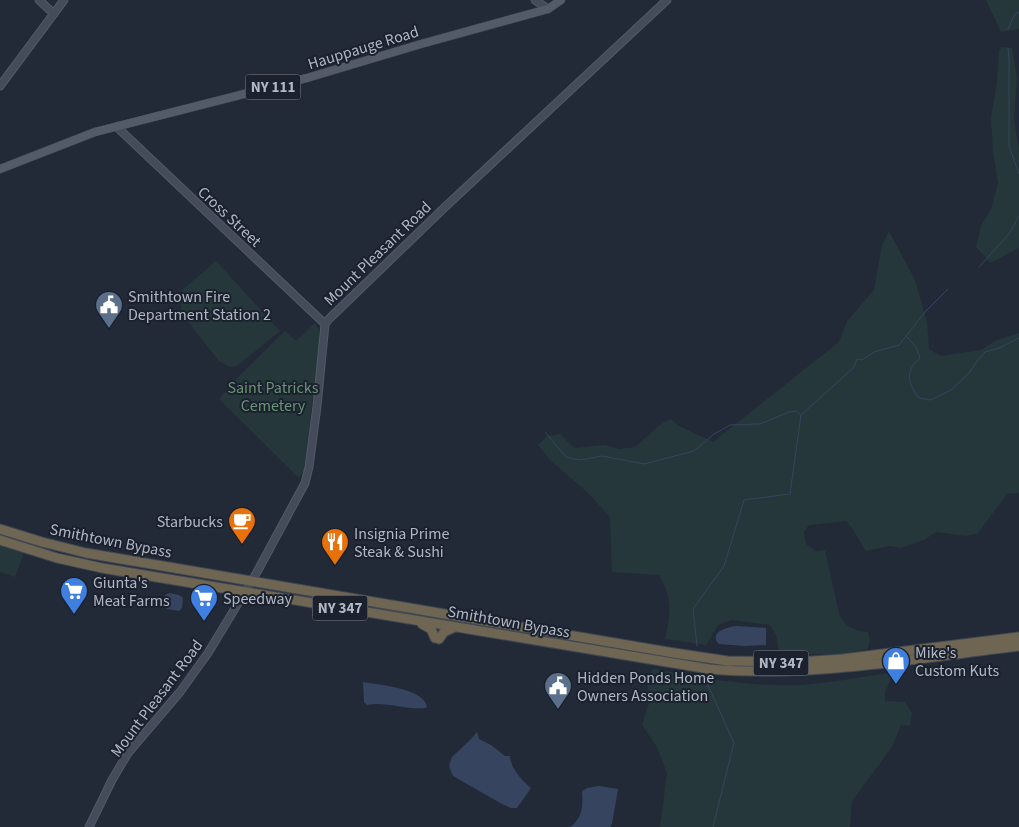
<svg xmlns="http://www.w3.org/2000/svg" width="1019" height="827" font-family="'Source Sans 3',sans-serif">
	<style>
		.green { fill: #25373a }
		.water { fill: #36445f }
		.lines { fill: none; stroke-linecap: round; stroke-linejoin: round }
		.stream { stroke: #36445f; stroke-width: 1 }
		.secondary-casing { stroke: #535a66; stroke-width: 9 }
		.primary-casing { stroke: #3f4552; stroke-width: 9 }
		.highway-casing { stroke: #404753; stroke-width: 11 }
		.secondary { stroke: #444b5b; stroke-width: 7 }
		.primary { stroke: #535b69; stroke-width: 8 }
		.highway { stroke: #6e6553; stroke-width: 9 }
		.labels { text-anchor: middle; stroke-width: 4; stroke-linejoin: round; paint-order: stroke }
		.shield { fill: #1b212d; stroke: #838a97; stroke-width: 1 }
		.shield-label { font-size: 15px; font-weight: bold; fill: #b0b7c5 }
		.street-label { font-size: 16px; fill: #b0b7c5; stroke: #1b212d }
		.poi-label { font-size: 16px; fill: #b0b7c5; stroke: #1b212d; text-anchor: start }
		.park-label { font-size: 16px; fill: #699476; stroke: #1b212d }
	</style>
	<rect width="100%" height="100%" fill="#222a38"/>
	<path class="green" d="M986 0H1019V29L1001 32Z
		M1002 47 1012 48 1017 78 1014 120 1019 149V248L991 263 976 247 981 226 991 209 998 183 993 151 991 117 997 83 999 50Z
		M889 231 915 280 927 322 929 349 941 356 981 350 995 341 1019 333V493L1007 494 978 533 966 536 936 532 924 540 901 548 890 546 866 551C859 541 855 530 846 521L809 525 804 532 806 544 816 551 825 550 840 617C847 627 855 631 868 632L870 640 868 649 844 654H788L779 651 776 635 770 625 732 620 718 625 706 645 665 639C671 613 673 599 659 575L612 572 610 517 588 493 549 459 538 445 547 436 560 434 574 448 604 445 620 449 635 447 661 424 671 419 679 426 713 442 839 342 847 321 874 290 882 245Z
		M216 261 280 331 237 366 229 367 219 361 181 313 182 290Z
		M315 323 319 330V346L304 470 299 478 219 399 241 374 285 331 296 341Z
		M0 545 24 553 15 577 0 572Z
		M654 669C701 678 750 687 799 685 831 683 862 677 894 672L885 692V701L905 702 912 713 910 726 901 725 892 747 852 801 850 827H660L667 773 657 747 642 725 650 700 646 677Z"/>
	<path class="water" d="M169 593 179 595 183 598 182 608 179 611 167 609 164 606 165 595Z
		M736 626 766 628V645L745 646 719 644C708 633 727 627 736 626Z
		M363 682C379 685 424 688 427 707L425 708C406 710 385 701 367 705L364 702Z
		M477 732 479 739 491 745 505 756H510C510 767 522 781 531 788L517 808H511L502 804 453 776 449 766 452 757 471 739Z
		M599 786 618 789 612 824 610 827H570C583 818 583 805 582 791L587 788Z"/>
	<g class="lines">
		<path class="stream" d="M1008 29 1015 14 1019 12
			M1008 48 1009 58V146L1019 174
			M979 267 1009 234 1019 216
			M906 336 916 347 920 358C905 370 907 383 919 398L931 400 951 390 970 372 977 361 985 352 999 348 1019 338
			M545 432 566 457 580 460 602 456 644 464 694 451 714 434 730 425 760 424 789 412 796 411 800 414
			M697 646 693 609 724 566 744 500 790 494 801 415 853 368 857 359 862 360 874 352 899 345 926 311 948 289
			M707 683 734 743 713 827"/>
		<defs>
			<path id="secondary" d="M39 0 54 14
				M535 0 548 9
				M0 86 64 0
				M118 126 119 129 325 324
				M89 827 112 780 128 753 180 692 208 653 257 572 305 483 309 467 317 406 325 324 329 319 444 208 667 0"/>
			<path id="primary" d="M0 169 95 132 307 78 421 44 548 9 561 0"/>
			<path id="highway" d="M0 529 42 542 86 553 674 653 728 661 798 662 842 659 1019 637
				M0 540 57 558 102 568 709 669C812 678 916 658 1019 646
				M422 624 431 629 435 638
				M439 639 444 632 455 627"/>
		</defs>
		<use href="#secondary" class="secondary-casing"/>
		<use href="#primary" class="primary-casing"/>
		<use href="#highway" class="highway-casing"/>
		<use href="#secondary" class="secondary"/>
		<use href="#primary" class="primary"/>
		<use href="#highway" class="highway"/>
	</g>
	<defs>
		<symbol id="civic-pin" viewBox="-11 -11 22 30"><path d="M0 17L-7.5 6A9.5 9.5 0 1 1 7.5 6Z" fill="#5c6f8a" stroke="#1b212d"/><path d="M-.6-6.5H3V-4.5H.6V-3L4-1V1h2V6H-6V1h2V-1L-.6-3ZM-1.2 2.5V6h2.4V2.5Z" fill="#fff"/></symbol>
		<symbol id="cafe-pin" viewBox="-11 -11 22 30"><path d="M0 17L-7.5 6A9.5 9.5 0 1 1 7.5 6Z" fill="#e8710a" stroke="#1b212d"/><path d="M-5.5-4.5H6V0H3Q3 3.5 0 3.5H-2.5Q-5.5 3.5-5.5 0ZM3-3.2v2h1.7v-2ZM-6 4.5H4V6H-6Z" fill="#fff"/></symbol>
		<symbol id="restaurant-pin" viewBox="-11 -11 22 30"><path d="M0 17L-7.5 6A9.5 9.5 0 1 1 7.5 6Z" fill="#e8710a" stroke="#1b212d"/><path d="M-5-6h1v4h1v-4h1v4h1v-4h1v5L-1.5 .5V6h-2V.5L-5-1ZM5-6V6H3V1.5H1.5Q1.5-4 5-6Z" fill="#fff"/></symbol>
		<symbol id="supermarket-pin" viewBox="-11 -11 22 30"><path d="M0 17L-7.5 6A9.5 9.5 0 1 1 7.5 6Z" fill="#3f7fe0" stroke="#1b212d"/><path d="M-6-5.5h2.5l.6 2H6L4.5 2H-2.5L-4.4-4H-6ZM-1.5 3.2a1.3 1.3 0 1 0 .1 0ZM3 3.2a1.3 1.3 0 1 0 .1 0Z" fill="#fff"/></symbol>
		<symbol id="shop-pin" viewBox="-11 -11 22 30"><path d="M0 17L-7.5 6A9.5 9.5 0 1 1 7.5 6Z" fill="#3f7fe0" stroke="#1b212d"/><path d="M-5-2.5h2.3a2.7 3.5 0 0 1 5.4 0H5L5.5 6h-11ZM-1.5-2.5h3a1.5 2.3 0 0 0-3 0Z" fill="#fff"/></symbol>
	</defs>
	<g fill-rule="evenodd">
		<use href="#civic-pin" x="93" y="289" width="32" height="43"/>
		<use href="#cafe-pin" x="226" y="505" width="32" height="43"/>
		<use href="#restaurant-pin" x="319" y="526" width="32" height="43"/>
		<use href="#supermarket-pin" x="58" y="575" width="32" height="43"/>
		<use href="#supermarket-pin" x="188" y="582" width="32" height="43"/>
		<use href="#shop-pin" x="880" y="645" width="32" height="43"/>
		<use href="#civic-pin" x="542" y="670" width="32" height="43"/>
	</g>
	<g class="labels">
		<g class="shield">
			<rect x="245.5" y="74.5" width="55" height="25" rx="4"/>
			<rect x="312.5" y="595.5" width="55" height="25" rx="4"/>
			<rect x="753.5" y="650.5" width="55" height="25" rx="4"/>
		</g>
		<g class="shield-label">
			<text x="273" y="92">NY 111</text>
			<text x="340" y="613">NY 347</text>
			<text x="781" y="668">NY 347</text>
		</g>
		<g class="street-label">
			<text transform="translate(363 47) rotate(-17)" y="6">Hauppauge Road</text>
			<text transform="translate(230 216) rotate(43)" y="6">Cross Street</text>
			<text transform="translate(377 253) rotate(-44)" y="6">Mount Pleasant Road</text>
			<text transform="translate(111 540) rotate(11)" y="6">Smithtown Bypass</text>
			<text transform="translate(509 621) rotate(10)" y="6">Smithtown Bypass</text>
			<text transform="translate(156 698) rotate(-53)" y="6">Mount Pleasant Road</text>
		</g>
		<g class="poi-label">
			<text x="128" y="302">Smithtown Fire<tspan x="128" dy="18">Department Station 2</tspan></text>
			<text x="223" y="527" text-anchor="end">Starbucks</text>
			<text x="354" y="539">Insignia Prime<tspan x="354" dy="18">Steak &amp; Sushi</tspan></text>
			<text x="93" y="588">Giunta's<tspan x="93" dy="18">Meat Farms</tspan></text>
			<text x="223" y="604">Speedway</text>
			<text x="915" y="658">Mike's<tspan x="915" dy="18">Custom Kuts</tspan></text>
			<text x="577" y="683">Hidden Ponds Home<tspan x="577" dy="18">Owners Association</tspan></text>
		</g>
		<g class="park-label">
			<text x="273" y="393">Saint Patricks<tspan x="273" dy="18">Cemetery</tspan></text>
		</g>
	</g>
</svg>
